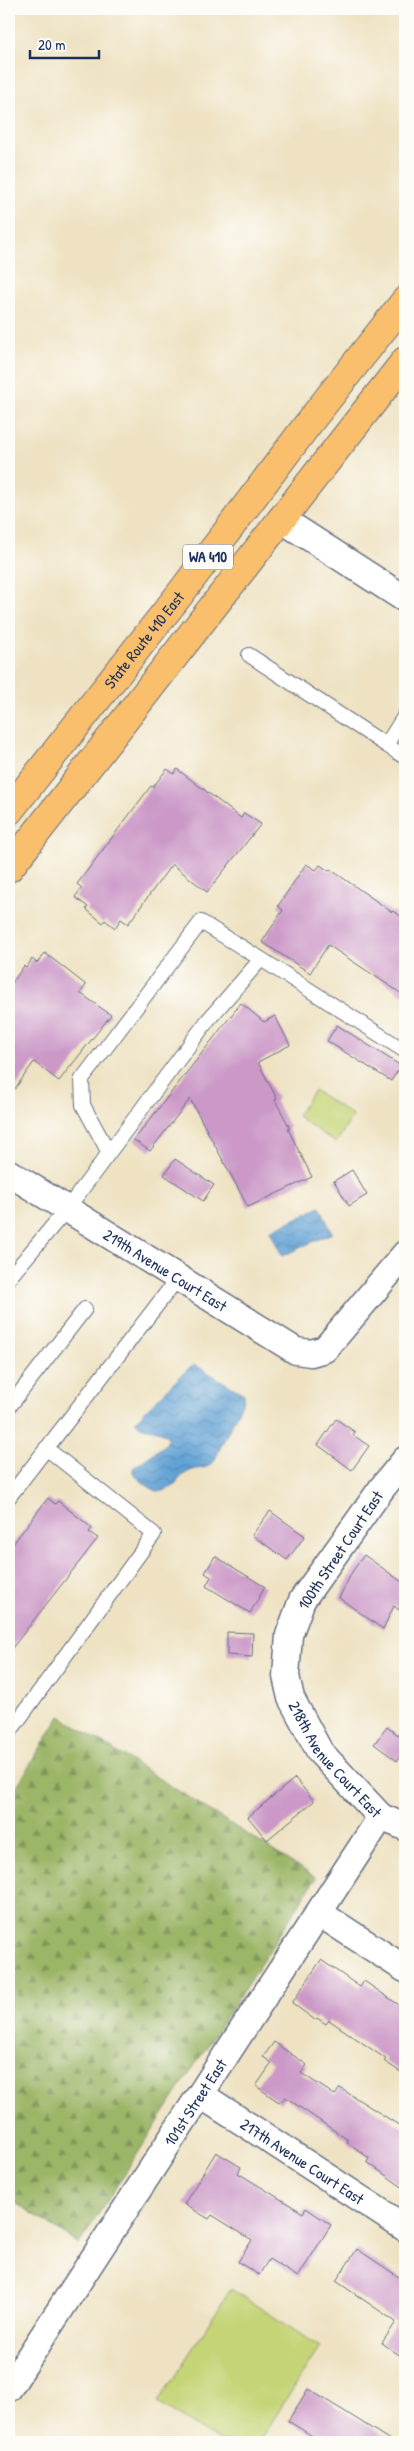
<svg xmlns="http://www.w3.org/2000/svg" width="414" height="2451" font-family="'Patrick Hand',sans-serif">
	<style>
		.forest { fill: url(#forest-firs); stroke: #5c7262 }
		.park { fill: #c5d476; stroke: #70826a }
		.water { fill: url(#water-waves); stroke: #3e689a }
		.building { fill: #cb98c7 }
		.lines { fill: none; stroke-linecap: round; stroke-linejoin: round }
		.lane-casing { stroke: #656e81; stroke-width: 16 }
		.street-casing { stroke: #656e81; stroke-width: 29 }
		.primary-casing { stroke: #656e81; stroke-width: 30 }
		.lane { stroke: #fff; stroke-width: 14 }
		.street { stroke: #fff; stroke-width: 26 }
		.primary { stroke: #f9bf6d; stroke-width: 28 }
		.labels { text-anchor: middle; stroke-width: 5; stroke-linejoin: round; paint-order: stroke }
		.shield { fill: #fdfcf7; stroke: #5f6c8c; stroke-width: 1 }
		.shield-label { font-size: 15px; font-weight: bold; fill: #1b2f5e }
		.street-label { font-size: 16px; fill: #1b2f5e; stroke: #fdfcf7 }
	</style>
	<defs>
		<pattern id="forest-firs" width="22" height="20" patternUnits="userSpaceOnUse" patternTransform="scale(1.25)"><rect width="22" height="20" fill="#9cb667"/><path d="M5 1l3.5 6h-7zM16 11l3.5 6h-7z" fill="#7e9458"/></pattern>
		<pattern id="water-waves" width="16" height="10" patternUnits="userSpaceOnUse" patternTransform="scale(1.25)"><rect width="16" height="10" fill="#62a2d5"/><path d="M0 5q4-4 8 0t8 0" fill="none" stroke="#5084b0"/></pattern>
	</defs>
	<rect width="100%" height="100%" fill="#fdfcf7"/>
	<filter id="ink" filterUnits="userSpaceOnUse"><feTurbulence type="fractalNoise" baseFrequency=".02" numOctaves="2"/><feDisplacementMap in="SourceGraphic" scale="10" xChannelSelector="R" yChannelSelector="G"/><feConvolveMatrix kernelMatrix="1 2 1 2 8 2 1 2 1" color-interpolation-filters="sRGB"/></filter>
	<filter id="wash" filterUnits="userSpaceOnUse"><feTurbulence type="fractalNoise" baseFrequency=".0096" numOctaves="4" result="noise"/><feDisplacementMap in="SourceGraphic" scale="20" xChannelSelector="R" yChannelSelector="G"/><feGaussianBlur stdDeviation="1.12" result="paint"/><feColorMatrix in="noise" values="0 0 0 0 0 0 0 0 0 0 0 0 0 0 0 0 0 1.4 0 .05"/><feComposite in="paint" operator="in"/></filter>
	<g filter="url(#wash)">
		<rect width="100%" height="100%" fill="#eee2c2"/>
		<path class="forest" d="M60 1716 316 1878 79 2244 9 2198V1799Z"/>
		<path class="park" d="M314 1090 353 1116 336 1143 297 1116Z
			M231 2289 320 2347 259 2442H221L158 2402Z"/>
		<path class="water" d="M320 1207 332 1233 282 1256 270 1231Z
			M195 1365 244 1394V1399L213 1463C205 1470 197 1467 188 1472 183 1474 179 1479 176 1483 158 1500 150 1487 133 1474V1468L165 1445 169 1438C165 1435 159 1430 154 1429 146 1427 141 1429 135 1421L190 1367Z"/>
		<g id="blocks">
			<path class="building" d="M167 769 174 774 177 769 241 818 244 813 261 824 207 892 172 864 128 924 121 919 115 928 105 920 103 923 86 909 88 907 75 897 82 888 77 884 151 786 153 787Z
				M306 864 316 870 320 865 329 871 330 869 392 912 393 911 405 919V996L328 945 310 973 262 942 283 910 278 906Z
				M45 953 86 985 80 993 111 1015 59 1081 34 1062 9 1097V987L24 966 26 968 32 959 37 963Z
				M241 1003 264 1022 275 1016 290 1045 258 1062 277 1099 275 1100 290 1128 288 1129 312 1177 248 1207 190 1099 150 1151 134 1140Z
				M337 1025 401 1066 391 1081 327 1041Z
				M175 1159 214 1185 203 1201 164 1175Z
				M352 1170 367 1195 349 1206 334 1181Z
				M336 1419 355 1432 353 1435 369 1446 352 1470 318 1445Z
				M48 1498 55 1504 58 1501 92 1528 89 1532 98 1538 9 1652V1549Z
				M270 1511 305 1536 287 1560 252 1535Z
				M364 1555 405 1584V1600L399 1610 394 1606 383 1629 339 1598 352 1572Z
				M215 1556 265 1587 250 1613 206 1586 211 1577 205 1573Z
				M227 1632 253 1633 252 1657 227 1655Z
				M387 1727 405 1740V1749L397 1761 374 1744Z
				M295 1778 314 1801 267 1840 248 1817Z
				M321 1960 360 1987 364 1981 405 2009V2075L384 2061 386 2059 329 2020 326 2024 317 2018 315 2020 292 2003Z
				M274 2042 307 2065 301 2073 335 2095 340 2088 405 2129V2189L367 2162 369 2158 347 2142 348 2140 285 2097 280 2103 256 2086 272 2063 263 2057Z
				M216 2152 241 2167 238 2173 303 2213 306 2208 331 2225 298 2277 269 2259 259 2275 238 2262 252 2240 212 2215 209 2219 184 2204Z
				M357 2249 405 2281V2359L382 2343 396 2322 336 2281Z
				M308 2389 344 2411 393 2442H322L288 2421Z"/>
		</g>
	</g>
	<g filter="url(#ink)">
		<use href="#blocks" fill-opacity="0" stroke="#656e81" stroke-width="1"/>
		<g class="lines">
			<defs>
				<path id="lane" d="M249 655 386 745 405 715
					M386 745 405 757
					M109 1153 83 1105 82 1079 201 922 261 959
					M9 1278 67 1209 208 1020 261 959 405 1051
					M9 1407 85 1309
					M9 1497 178 1278
					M9 1733 154 1534 46 1448"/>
				<g id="street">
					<path d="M281 519 405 599"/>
					<path id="s1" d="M9 1173 296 1351 311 1353 325 1349 405 1254"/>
					<path id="s2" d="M405 1460 382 1488 302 1600 289 1635 286 1676 291 1698 320 1752 381 1817 405 1827"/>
					<path d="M319 1913 405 1969"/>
					<path id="s3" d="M201 2095 405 2228"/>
					<path id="s4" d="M9 2388 381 1817"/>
				</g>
				<g id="primary">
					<path id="s5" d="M9 811 180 594 311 420 405 301"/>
					<path d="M9 868 405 361"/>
				</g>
			</defs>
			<use href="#lane" class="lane-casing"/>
			<use href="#street" class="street-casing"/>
			<use href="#primary" class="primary-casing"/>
			<use href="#lane" class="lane"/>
			<use href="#street" class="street"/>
			<use href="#primary" class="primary"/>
		</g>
	</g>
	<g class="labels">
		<rect class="shield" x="183" y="544.5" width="50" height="25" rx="4"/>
		<g class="shield-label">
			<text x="208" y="562">WA 410</text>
		</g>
		<g class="street-label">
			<text dy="6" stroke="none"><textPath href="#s5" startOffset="218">State Route 410 East</textPath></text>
			<text dy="6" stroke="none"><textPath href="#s1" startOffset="184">219th Avenue Court East</textPath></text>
			<text transform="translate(340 1550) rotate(-56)" y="6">100th Street Court East</text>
			<text dy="6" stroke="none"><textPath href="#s2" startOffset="351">218th Avenue Court East</textPath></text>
			<text dy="6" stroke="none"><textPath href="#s4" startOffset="341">101st Street East</textPath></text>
			<text dy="6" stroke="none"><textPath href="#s3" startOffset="121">217th Avenue Court East</textPath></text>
		</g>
	</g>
	<rect width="414" height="2451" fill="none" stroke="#fdfcf7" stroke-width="30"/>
	<path d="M30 50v8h69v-8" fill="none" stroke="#1b2f5e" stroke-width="2.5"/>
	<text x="38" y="50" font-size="15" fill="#1b2f5e" stroke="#fdfcf7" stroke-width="4" paint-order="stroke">20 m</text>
</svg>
